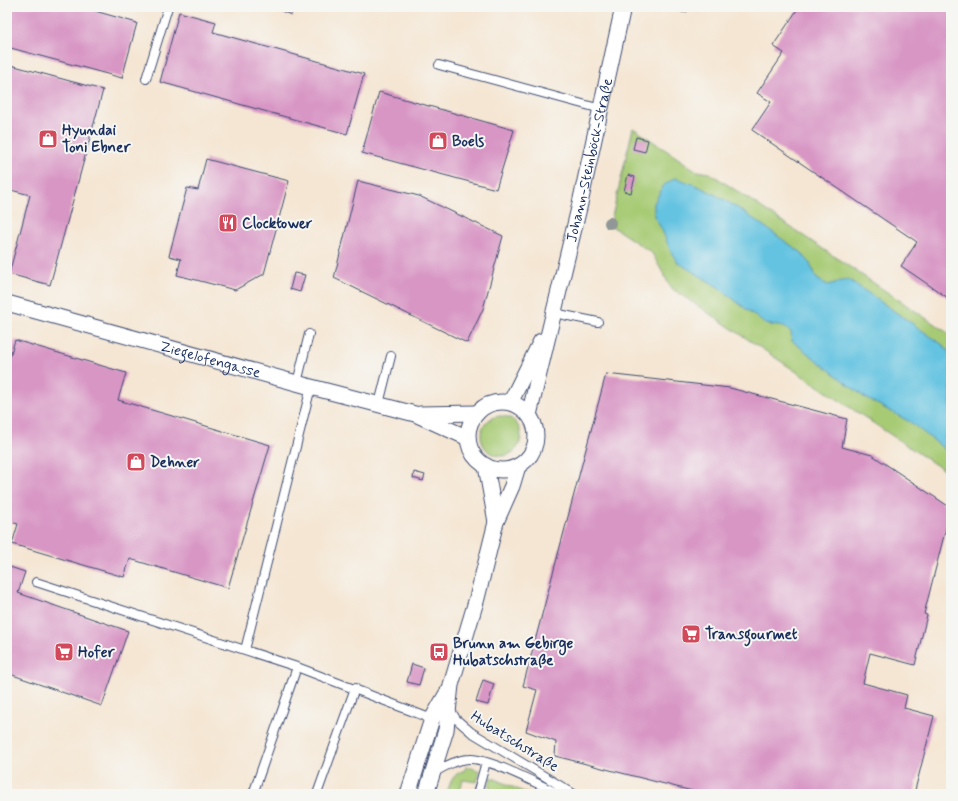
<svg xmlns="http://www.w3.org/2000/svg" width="958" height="801" font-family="Mynerve,sans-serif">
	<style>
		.green { fill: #a7cb75; stroke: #617d6a }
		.water { fill: #63c3e1; stroke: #3f79a0 }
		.building { fill: #d896c5 }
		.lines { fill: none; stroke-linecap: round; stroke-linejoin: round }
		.lane-casing { stroke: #3c4a70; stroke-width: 10 }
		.street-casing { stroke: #3c4a70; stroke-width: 17 }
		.lane { stroke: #fff; stroke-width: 8 }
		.street { stroke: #fff; stroke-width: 15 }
		.tree { fill: #909796 }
		.labels { text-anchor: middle; stroke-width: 4; stroke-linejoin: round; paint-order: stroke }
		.poi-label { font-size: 15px; font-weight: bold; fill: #1b2f5e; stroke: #f6f6f2; text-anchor: start }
		.street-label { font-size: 15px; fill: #1b2f5e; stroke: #f6f6f2 }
	</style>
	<rect width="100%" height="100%" fill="#f6f6f2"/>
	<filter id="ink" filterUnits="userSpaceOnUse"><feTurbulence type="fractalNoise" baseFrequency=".025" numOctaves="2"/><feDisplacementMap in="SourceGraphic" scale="8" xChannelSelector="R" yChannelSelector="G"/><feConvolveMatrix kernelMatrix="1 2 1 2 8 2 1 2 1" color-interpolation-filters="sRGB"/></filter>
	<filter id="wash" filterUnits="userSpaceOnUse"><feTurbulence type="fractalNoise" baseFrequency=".012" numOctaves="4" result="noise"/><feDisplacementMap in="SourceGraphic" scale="16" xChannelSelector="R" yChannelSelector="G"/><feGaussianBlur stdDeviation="0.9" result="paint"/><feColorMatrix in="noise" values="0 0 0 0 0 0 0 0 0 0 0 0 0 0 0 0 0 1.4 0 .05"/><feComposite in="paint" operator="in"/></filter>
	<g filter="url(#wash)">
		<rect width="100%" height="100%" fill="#f5e6d3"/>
		<path class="green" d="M633 128 697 171 710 173 951 335V475L671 288 652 253 610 225Z
			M481 436a20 20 0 1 1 40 0a20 20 0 1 1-40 0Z
			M466 766 480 771 477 782 463 780 459 794H447C450 783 452 774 465 770Z
			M491 777 528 794H502L495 791 494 794H488Z"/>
		<path class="water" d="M675 178C722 191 761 226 801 252L809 262 817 279 828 285 848 279 943 345 951 355V454L910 422 864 397 792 341 791 332 784 327 765 324 718 287 677 262 671 252 662 230 654 216V203L664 185Z"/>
		<g id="blocks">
			<path class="building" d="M7 7H81L137 23 122 78 7 47Z
				M272 7H294L291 15Z
				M799 7H951V300L901 266 917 242 752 130 771 102 757 93 784 53 773 46Z
				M179 12 216 22 213 32 364 74 347 134 160 82Z
				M7 64 103 90 50 285 9 274 30 195 7 189Z
				M379 92 514 130 496 189 362 153Z
				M636 137 648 140 645 152 633 149Z
				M206 159 289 181 264 274 235 290 177 275 181 259 169 256 187 188 198 190Z
				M628 175 635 177 631 193 624 191Z
				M358 181 419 196 503 236 483 309 467 343 334 278Z
				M294 273 305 275 300 292 290 289Z
				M15 340 126 373 118 400 270 445 228 588 130 559 124 577 12 544 18 524 7 521V366Z
				M606 374 730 388 847 419 842 447 872 455 951 508 924 614 927 615 915 665 870 653 863 683 907 695 904 708 934 716 914 794H704L555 756 556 742 526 731 537 690 523 686Z
				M414 472 425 475 423 481 413 478Z
				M7 566 25 572 18 593 128 631 102 706 7 673Z
				M412 664 424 668 419 685 407 682Z
				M483 680 494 684 488 705 476 702Z"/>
		</g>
	</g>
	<g filter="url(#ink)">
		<use href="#blocks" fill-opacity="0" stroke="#3c4a70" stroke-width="1"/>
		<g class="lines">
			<defs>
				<path id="lane" d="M681 7 684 8
					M439 65 601 109
					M146 79 168 7
					M554 313 598 322
					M297 383 309 334
					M379 404 391 356
					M36 582 297 667 432 719
					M245 650 311 387
					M450 709 456 719 471 732 574 794
					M433 773C444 767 457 759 470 759 489 758 540 785 559 794
					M253 794 297 667
					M317 794 355 688
					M477 794 486 762"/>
				<g id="street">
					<path id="s1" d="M7 303 311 387 415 414 468 438"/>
					<circle cx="502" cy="436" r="34"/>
					<path d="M510 403 541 341"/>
					<path d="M420 414 477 413"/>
					<path id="s2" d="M529 415 579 208 623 7"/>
					<path d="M486 466 496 522"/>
					<path d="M408 794 432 719 447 693"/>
					<path d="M426 794 446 730 451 685 477 598 496 522 512 486 518 466"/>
				</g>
			</defs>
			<use href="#lane" class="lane-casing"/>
			<use href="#street" class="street-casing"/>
			<use href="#lane" class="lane"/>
			<use href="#street" class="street"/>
		</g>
		<circle class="tree" cx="610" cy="223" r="6"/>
	</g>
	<defs>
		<symbol id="shop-square" viewBox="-11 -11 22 22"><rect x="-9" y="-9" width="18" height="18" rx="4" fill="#d1495b" stroke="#f6f6f2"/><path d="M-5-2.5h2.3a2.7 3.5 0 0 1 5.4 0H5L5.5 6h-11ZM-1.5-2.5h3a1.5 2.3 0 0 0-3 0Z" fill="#fff"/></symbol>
		<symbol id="restaurant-square" viewBox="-11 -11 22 22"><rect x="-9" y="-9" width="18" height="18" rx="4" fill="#d1495b" stroke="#f6f6f2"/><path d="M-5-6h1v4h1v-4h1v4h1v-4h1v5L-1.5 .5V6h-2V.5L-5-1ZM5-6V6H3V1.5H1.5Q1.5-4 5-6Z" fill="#fff"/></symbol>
		<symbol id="supermarket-square" viewBox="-11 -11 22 22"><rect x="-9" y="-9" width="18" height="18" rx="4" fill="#d1495b" stroke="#f6f6f2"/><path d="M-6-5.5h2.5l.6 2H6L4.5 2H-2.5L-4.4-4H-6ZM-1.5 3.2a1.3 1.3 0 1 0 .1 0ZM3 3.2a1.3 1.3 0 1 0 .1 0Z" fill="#fff"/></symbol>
		<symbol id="bus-square" viewBox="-11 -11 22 22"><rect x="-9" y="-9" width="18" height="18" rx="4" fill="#d1495b" stroke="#f6f6f2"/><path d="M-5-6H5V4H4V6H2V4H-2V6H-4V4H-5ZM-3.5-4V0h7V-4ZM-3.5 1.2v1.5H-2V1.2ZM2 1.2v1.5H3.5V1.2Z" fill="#fff"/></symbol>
	</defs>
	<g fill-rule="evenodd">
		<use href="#shop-square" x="37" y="128" width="22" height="22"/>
		<use href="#shop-square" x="427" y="130" width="22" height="22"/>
		<use href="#restaurant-square" x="217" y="212" width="22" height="22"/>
		<use href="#shop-square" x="125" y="451" width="22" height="22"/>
		<use href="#supermarket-square" x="680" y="623" width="22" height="22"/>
		<use href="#supermarket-square" x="53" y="641" width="22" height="22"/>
		<use href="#bus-square" x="428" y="641" width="22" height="22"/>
	</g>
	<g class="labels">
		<g class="poi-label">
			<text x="62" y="135">Hyundai<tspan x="62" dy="17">Toni Ebner</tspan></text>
			<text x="452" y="146">Boels</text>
			<text x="242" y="228">Clocktower</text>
			<text x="150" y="467">Dehner</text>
			<text x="705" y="639">Transgourmet</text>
			<text x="453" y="648">Brunn am Gebirge<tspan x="453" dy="17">Hubatschstraße</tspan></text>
			<text x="78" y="657">Hofer</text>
		</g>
		<g class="street-label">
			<text dy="5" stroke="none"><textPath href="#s2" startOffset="262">Johann-Steinböck-Straße</textPath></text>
			<text dy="5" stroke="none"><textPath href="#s1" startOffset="211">Ziegelofengasse</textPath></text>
			<text transform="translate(515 741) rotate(32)" y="5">Hubatschstraße</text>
		</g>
	</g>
	<rect width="958" height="801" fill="none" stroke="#f6f6f2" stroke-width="24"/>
</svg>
